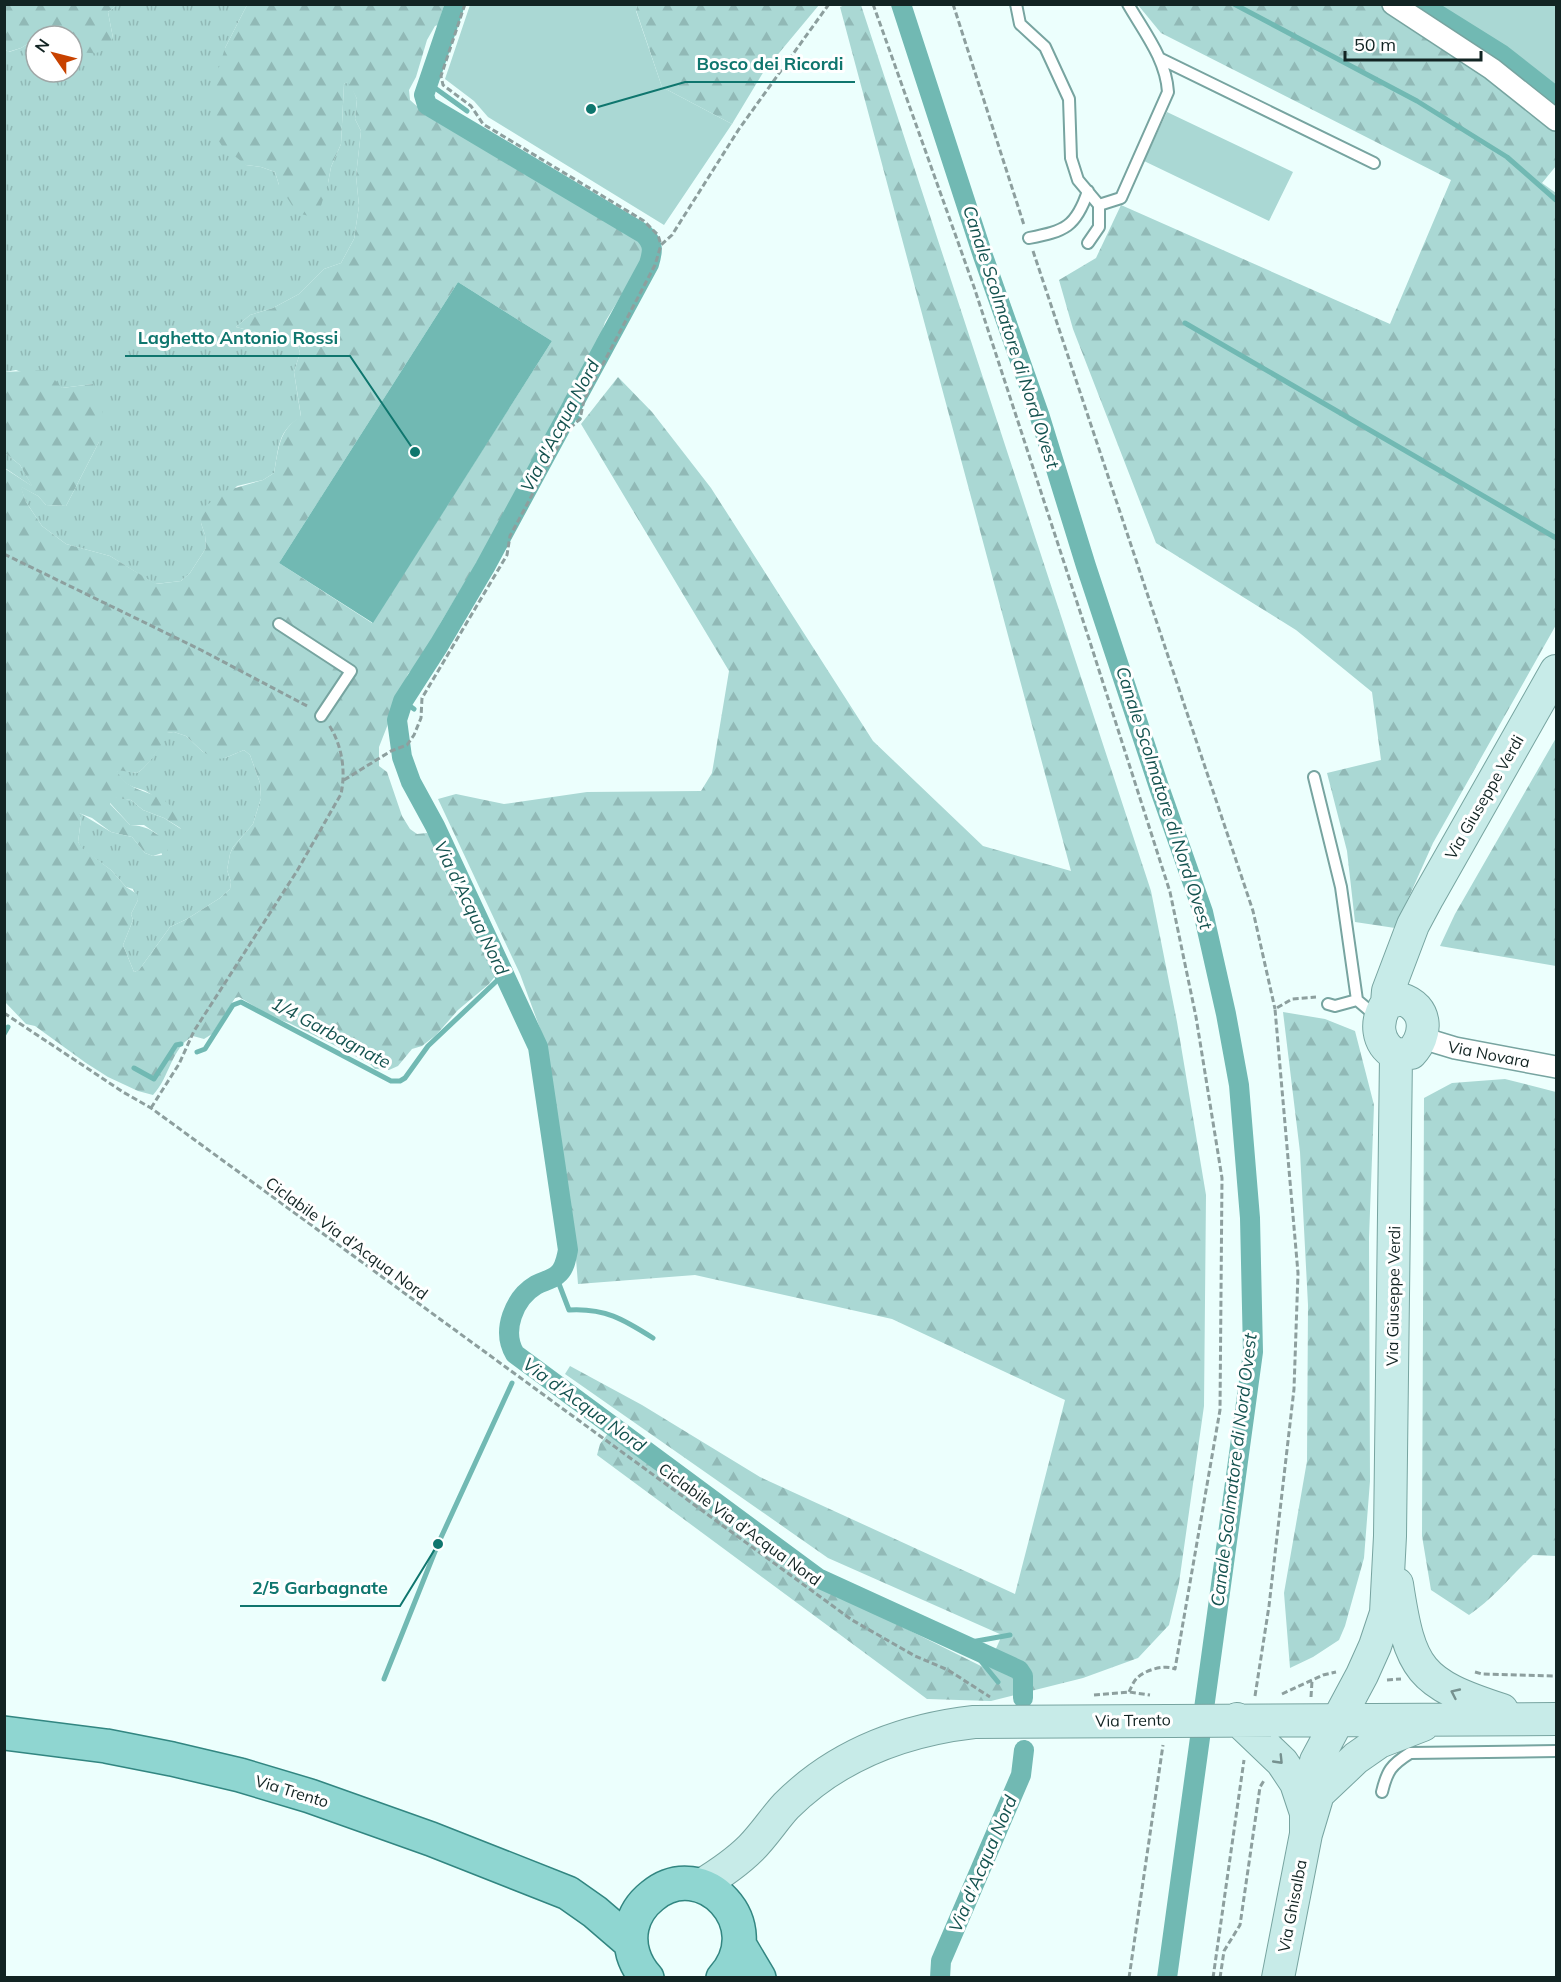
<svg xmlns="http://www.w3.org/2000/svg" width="1561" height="1982" font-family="Mulish,sans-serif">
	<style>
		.grass { fill: url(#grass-tufts) }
		.forest { fill: url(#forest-firs); fill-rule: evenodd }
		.park { fill: #aad8d4 }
		.water { fill: #71b9b3 }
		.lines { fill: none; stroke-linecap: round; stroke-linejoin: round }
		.stream { stroke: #71b9b3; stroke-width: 5 }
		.canal { stroke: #71b9b3; stroke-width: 20 }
		.lane-casing { stroke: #77a4a0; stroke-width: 14 }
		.street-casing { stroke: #77a4a0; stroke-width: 24 }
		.secondary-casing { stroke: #77a4a0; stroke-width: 34 }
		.primary-casing { stroke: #328681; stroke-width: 36 }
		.path { stroke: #8d9f9e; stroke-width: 3; stroke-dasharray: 6 3; stroke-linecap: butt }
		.lane { stroke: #fff; stroke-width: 10 }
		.street { stroke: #fff; stroke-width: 21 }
		.secondary { stroke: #c7ebe8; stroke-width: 32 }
		.primary { stroke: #8fd6d1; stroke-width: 33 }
		.oneway { stroke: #76918f }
		.labels { text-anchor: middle; stroke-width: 6; stroke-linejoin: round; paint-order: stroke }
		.street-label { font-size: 16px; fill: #122423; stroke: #fff }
		.water-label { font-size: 18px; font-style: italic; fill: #14524f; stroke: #fff }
		.leader { fill: none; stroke: #0f766e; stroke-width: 2 }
		.callout-dot { fill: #0f766e; stroke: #fff; stroke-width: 2 }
		.callout-label { font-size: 18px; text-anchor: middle; font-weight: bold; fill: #0f766e; stroke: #fff; stroke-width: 6; stroke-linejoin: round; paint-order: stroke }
	</style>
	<defs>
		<pattern id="grass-tufts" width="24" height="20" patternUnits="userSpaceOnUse" patternTransform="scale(1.5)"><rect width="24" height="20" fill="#aad8d4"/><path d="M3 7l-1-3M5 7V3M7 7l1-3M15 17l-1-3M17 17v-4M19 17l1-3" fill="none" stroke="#91b9b6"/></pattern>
		<pattern id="forest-firs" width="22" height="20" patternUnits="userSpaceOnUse" patternTransform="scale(1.5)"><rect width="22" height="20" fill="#aad8d4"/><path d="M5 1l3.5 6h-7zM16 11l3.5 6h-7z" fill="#91b9b6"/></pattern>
	</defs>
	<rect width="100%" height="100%" fill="#ecfffd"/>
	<path class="grass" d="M117 5H247L225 48 246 165 261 167 275 172 279 185 328 183 331 167 341 144 344 84 349 81 357 99 355 119 361 131 356 176 359 206 354 239 341 263 324 269 299 294 273 308 250 315 236 327 297 342 300 353 294 372 301 417C277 431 279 448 274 473L263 480 237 486 201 523 205 535 206 548 190 573 181 581 155 584 110 556 66 544 42 526 26 502 20 486 38 496 46 505 66 506 99 442 93 384 62 388 16 370 5 372 4 49 9 52 21 48 36 39V72H72V37L113 38 108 12Z
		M5 453 20 465 33 487 5 468Z
		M174 732 186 736 203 752 225 758 244 750 250 755 260 783 261 798 253 824 233 847 230 854 227 870 231 882 230 889 220 898 187 919 170 927 139 970 134 972 123 945 133 920 131 914 138 900 133 889 126 887 111 870 82 849 78 842 81 819 78 812 111 832 132 837 145 853 153 856 162 855 157 834 144 825H130L110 803V796L131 800 143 810 164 818 181 829C172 818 163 805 153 796 140 784 126 793 116 769L137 773C147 768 162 744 166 733Z"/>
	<path class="forest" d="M637 4 819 5 764 71 732 124 662 87 636 10Z
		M4 5H117L108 12 113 38C103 53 98 56 80 51L72 36 62 29 36 36V39L21 48 8 52 5 49Z
		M247 5H444L438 25 435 26 427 40 416 77 409 90 410 100 420 109 433 115 458 133 468 137 524 171 548 181 572 201 623 229 646 248 642 261 605 322 597 347 560 412 522 489 441 622 424 656 408 674 390 714 388 724 379 747V766L387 772 402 816 410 829 417 834 427 833 431 837 450 885 494 968 496 975 489 984 458 1010 436 1035 422 1046 412 1049 398 1066 389 1070 375 1069 370 1064 342 1049 289 1023 274 1018 239 997 235 998 212 1034 204 1039 193 1036C171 1048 170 1077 153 1095L138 1091 108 1077 86 1063 35 1026 26 1024 5 1002 4 468 32 486 20 465 5 453V372L46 370 62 388 93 384 103 409 99 442 66 506 46 505 38 496 21 487 26 502 42 526 66 544 110 556 156 584 181 581 190 573 206 548 205 535 201 523 202 509 225 491 263 480 274 473C279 448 278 431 301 416L294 372 300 353 297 342 236 327 250 315 273 308 299 294 324 269 341 263 354 239 359 206 356 176 361 131 355 119 357 99 348 82 344 84 341 144 331 167 328 183 320 209 309 216 297 213 279 185 275 172 261 167 246 165 222 146 214 133 216 77 225 48ZM458 282 552 341 372 623 279 563ZM174 732 186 736 203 752 217 759 225 758 244 750 250 755 260 783 261 798 253 824 233 847 230 854 227 870 231 882 230 889 220 898 187 919 170 927 139 970 134 972 123 945 133 920 131 914 138 900 137 894 126 887 111 870 82 848 78 842 81 819 79 813 92 818 111 832 132 837 145 853 153 856 168 851V845C156 832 148 826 130 825L110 804V797L131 800 143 810 164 818 182 829C180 822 177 813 172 807 156 789 126 794 117 770L137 773C147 768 163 744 167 733Z
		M845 5H861L1151 891 1177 1022 1206 1195 1204 1406 1179 1583 1169 1625 1138 1658 1083 1678 991 1701 927 1699 597 1455 600 1444 609 1432 814 1583 987 1669 1002 1635 828 1558 565 1374 570 1366 642 1405 760 1477 1015 1594 1065 1400 892 1319 695 1275 578 1284 576 1259 545 1042 520 974 438 799 456 794 504 804 587 792 701 791 712 773 729 671 581 424 618 377 652 412 711 488 873 741 983 846 1071 871 840 7Z
		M1138 5H1380L1482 71 1556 129V166L1542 183 1556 193V625L1433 843 1395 928 1355 922 1347 851 1327 773 1381 760 1372 692 1296 630 1156 543 1073 329 1059 280 1096 258 1121 205 1390 324 1451 180 1161 33Z
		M1556 738V966L1440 946 1455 914Z
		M1283 1012 1325 1019 1355 1031 1374 1105 1369 1238 1370 1481 1364 1558 1345 1626 1339 1640 1313 1657 1290 1668 1284 1593 1307 1461 1308 1305 1300 1152Z
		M1505 1079 1556 1092V1556L1533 1555C1512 1575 1493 1599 1469 1615L1431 1590 1422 1536 1424 1098 1452 1083Z"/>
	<path class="park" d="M470 5H637L636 11 662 87 732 124 664 225 488 117 474 101 445 79Z
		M1408 5H1556V108Z
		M1167 112 1293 172 1269 221 1144 161Z"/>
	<path class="water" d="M458 282 552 341 373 623 279 563Z"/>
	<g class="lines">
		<path class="stream" d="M1234 4 1417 101 1507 157 1556 200
			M428 83 467 111
			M1185 323 1556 538
			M569 414 579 419
			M403 701 414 709
			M4 1034 8 1027
			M197 1052 205 1049 233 1005 241 1002 391 1081H400L405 1078 428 1046 504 974
			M134 1068 154 1079 176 1045 181 1044
			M556 1276 569 1310C605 1308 623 1319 653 1338
			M522 1365 525 1361
			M960 1644 1010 1635
			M971 1649 998 1682
			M384 1679 438 1544 512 1383"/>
		<path class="canal" d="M455 4 424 95 427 105 644 234C654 244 653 251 649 264L485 567 439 645 403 701 397 720 402 757 411 782 435 826 538 1047 568 1250C566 1259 565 1269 557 1275 551 1280 543 1281 536 1285 514 1298 501 1331 515 1354L818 1578 1019 1670 1023 1676V1698
			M901 4 983 256 1039 414 1086 566 1159 787 1203 912 1226 1014 1239 1085 1250 1218 1253 1352 1167 1978
			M1421 4 1501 54 1556 97
			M940 1978 941 1961 1021 1775 1024 1750"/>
		<defs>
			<path id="lane" d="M1016 4 1020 24 1045 47 1069 99 1071 158 1078 180 1099 205V227L1088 243
				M1159 58 1374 163
				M1099 205 1121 198 1168 92C1166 59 1144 32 1128 4
				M1029 238C1065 231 1076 227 1088 191
				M279 624 351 671 321 716
				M1314 777 1341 887 1357 1000
				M1328 1004 1335 1006 1357 1000 1376 1016
				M1382 1792C1387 1771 1391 1765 1410 1753L1556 1751"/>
			<path id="street" d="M1393 4 1492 69 1556 120
				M1422 1038 1455 1048 1556 1067"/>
			<path id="secondary" d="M1401 999C1428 1007 1428 1035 1411 1053L1396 1055C1376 1043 1375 1021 1387 1003Z
				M1387 1003 1388 991 1413 925 1428 897 1556 671
				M1397 1584C1410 1670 1419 1683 1502 1710
				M1237 1719 1282 1762 1296 1783 1306 1813
				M1306 1834V1813L1316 1761 1362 1675 1375 1646 1386 1613 1390 1536 1396 1055
				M700 1886C718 1875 736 1863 751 1848 764 1835 774 1819 786 1806 837 1755 904 1730 974 1722L1556 1719
				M1278 1978 1306 1834 1318 1794 1356 1758 1379 1742 1423 1725"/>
			<path id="primary" d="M4 1733 106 1746 172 1759 240 1775 310 1796 431 1839 568 1893 595 1912 631 1943
				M740 1946 759 1978
				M647 1978C634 1964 628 1945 632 1927 635 1914 642 1904 652 1896 702 1854 771 1925 723 1978"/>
		</defs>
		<use href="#lane" class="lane-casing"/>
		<use href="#street" class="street-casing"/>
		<use href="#secondary" class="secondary-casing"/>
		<use href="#primary" class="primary-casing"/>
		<path class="path" d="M465 4 441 76 443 85 471 106 483 124 644 221 658 235 661 245
			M873 4 974 287 1089 639 1170 892 1196 1017 1222 1178 1220 1410 1175 1669C1165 1664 1145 1670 1137 1678 1133 1682 1131 1688 1129 1692
			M953 4 1024 225
			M1033 251 1253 911 1275 1009
			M4 554 201 650 309 707
			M344 780 391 751 407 745 414 735 421 718 422 698 507 555 510 536 566 432 580 419 584 400 655 265 661 245 672 235 739 129 829 4
			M4 1013 123 1092 151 1108 852 1620 915 1656 948 1670 990 1697
			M151 1108 179 1064 194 1031 297 871 341 794C346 771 342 745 329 725
			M1475 1672 1482 1674 1556 1676
			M1387 1680 1401 1679
			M1282 1694 1323 1675 1336 1672
			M1094 1695 1129 1692 1150 1695
			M1255 1696 1269 1606 1294 1389 1298 1273 1275 1009 1292 999 1316 997
			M1311 1697 1312 1681
			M1129 1978 1163 1745
			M1213 1978 1244 1760
			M1220 1978 1224 1951 1240 1925 1260 1787 1265 1779"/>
		<use href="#lane" class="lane"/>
		<use href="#street" class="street"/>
		<use href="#secondary" class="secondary"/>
		<use href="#primary" class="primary"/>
	</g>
	<defs><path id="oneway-chevron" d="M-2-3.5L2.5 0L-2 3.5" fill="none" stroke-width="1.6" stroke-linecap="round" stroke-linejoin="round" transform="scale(1.5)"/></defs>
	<g class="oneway">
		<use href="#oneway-chevron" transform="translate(1455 1693) rotate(-155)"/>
		<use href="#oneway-chevron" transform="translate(1279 1760) rotate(46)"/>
	</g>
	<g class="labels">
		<g class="street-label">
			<text transform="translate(1484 797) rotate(-60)" y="6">Via Giuseppe Verdi</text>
			<text transform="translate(1489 1054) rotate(11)" y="6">Via Novara</text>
			<text transform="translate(347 1238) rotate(36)" y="6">Ciclabile Via d’Acqua Nord</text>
			<text transform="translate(1393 1296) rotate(-89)" y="6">Via Giuseppe Verdi</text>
			<text transform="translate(740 1524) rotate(36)" y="6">Ciclabile Via d’Acqua Nord</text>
			<text transform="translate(1133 1720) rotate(-1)" y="6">Via Trento</text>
			<text transform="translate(292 1791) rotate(17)" y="6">Via Trento</text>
			<text transform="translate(1292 1906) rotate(-79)" y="6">Via Ghisalba</text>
		</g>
		<g class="water-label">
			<text transform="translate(1011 337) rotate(72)" y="6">Canale Scolmatore di Nord Ovest</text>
			<text transform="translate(560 426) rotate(-62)" y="6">Via d'Acqua Nord</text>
			<text transform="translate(1164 798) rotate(72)" y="6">Canale Scolmatore di Nord Ovest</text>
			<text transform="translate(471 908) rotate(64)" y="6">Via d'Acqua Nord</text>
			<text transform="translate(331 1033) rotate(28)" y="6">1/4 Garbagnate</text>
			<text transform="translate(584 1405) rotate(36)" y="6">Via d'Acqua Nord</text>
			<text transform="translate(1234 1470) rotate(-83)" y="6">Canale Scolmatore di Nord Ovest</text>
			<text transform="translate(983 1864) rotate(-67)" y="6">Via d'Acqua Nord</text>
		</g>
	</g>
	<path class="leader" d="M591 109L685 82H855M415 452L350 356H125M438 1544L400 1606H240"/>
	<g class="callout-dot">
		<circle cx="591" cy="109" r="6"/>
		<circle cx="415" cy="452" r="6"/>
		<circle cx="438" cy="1544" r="6"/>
	</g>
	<g class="callout-label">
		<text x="770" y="70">Bosco dei Ricordi</text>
		<text x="238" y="344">Laghetto Antonio Rossi</text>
		<text x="320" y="1594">2/5 Garbagnate</text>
	</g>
	<rect width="1561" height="1982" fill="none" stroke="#122423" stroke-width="12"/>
	<g transform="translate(54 54) rotate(305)"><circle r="28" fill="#ffffff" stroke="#a0a7a7" stroke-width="1.5"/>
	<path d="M0-4.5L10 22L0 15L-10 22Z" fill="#c84200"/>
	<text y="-9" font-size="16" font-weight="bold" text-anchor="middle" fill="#122423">N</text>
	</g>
	<path d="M1345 51v9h136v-9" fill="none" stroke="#122423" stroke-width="3"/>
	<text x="1354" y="51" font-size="18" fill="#122423" stroke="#ffffff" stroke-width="4.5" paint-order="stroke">50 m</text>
</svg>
